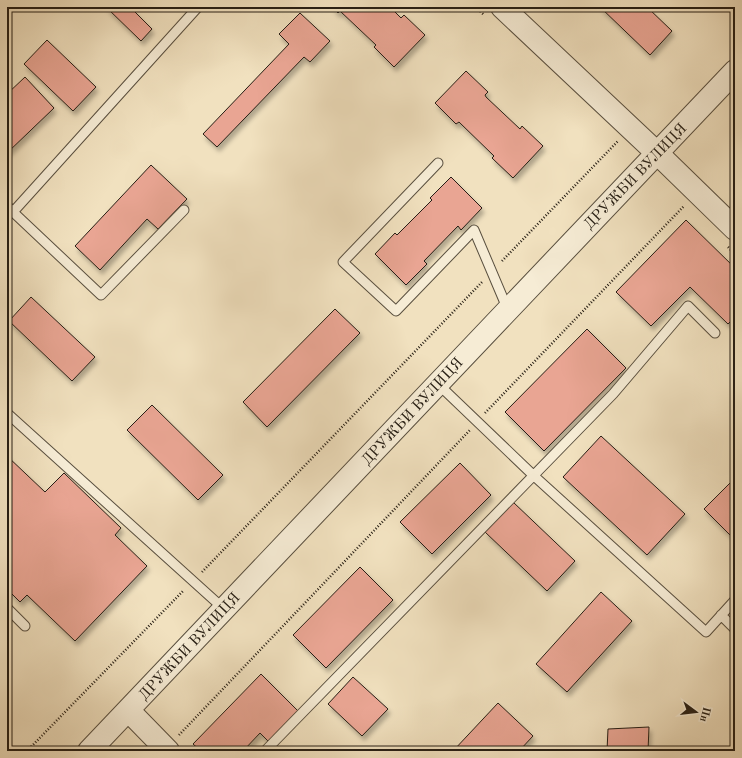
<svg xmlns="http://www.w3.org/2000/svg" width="742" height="758" font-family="'Old Standard TT',serif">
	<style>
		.building { fill: #e9a593; stroke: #261e14; filter: url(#shadow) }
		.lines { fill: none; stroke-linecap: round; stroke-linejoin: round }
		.service-casing { stroke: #594f3f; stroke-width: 11 }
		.tertiary-casing { stroke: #594f3f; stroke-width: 24 }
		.path { stroke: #261e14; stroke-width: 2.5; stroke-dasharray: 1 2; stroke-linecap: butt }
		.service { stroke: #f6ecd5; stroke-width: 9 }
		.tertiary { stroke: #f6ecd5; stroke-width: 22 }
		.labels { text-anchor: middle; stroke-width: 3; stroke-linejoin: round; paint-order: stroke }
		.street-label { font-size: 15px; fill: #261e14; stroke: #f6ecd5 }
	</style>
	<defs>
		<filter id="shadow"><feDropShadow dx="2.5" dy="4.5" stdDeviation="2" flood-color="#0004"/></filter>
	</defs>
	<rect width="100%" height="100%" fill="#f1e1bf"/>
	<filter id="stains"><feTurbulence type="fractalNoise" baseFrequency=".005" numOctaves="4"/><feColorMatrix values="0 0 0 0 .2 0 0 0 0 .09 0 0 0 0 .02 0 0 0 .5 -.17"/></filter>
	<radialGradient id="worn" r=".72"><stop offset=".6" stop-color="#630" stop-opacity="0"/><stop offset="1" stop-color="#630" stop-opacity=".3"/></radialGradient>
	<path class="building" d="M106 7H130L152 29 141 41Z
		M332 7H390L401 18 404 15 425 35 394 67 374 47 376 45 340 11 338 13Z
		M600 7H647L672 31 650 55Z
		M300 13 330 41 310 62 304 57 217 147 203 134 289 44 279 34Z
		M47 40 96 87 73 111 24 64Z
		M466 71 488 92 485 95 486 97 520 129 522 126 543 146 513 178 492 158 494 156 459 122 456 124 435 103Z
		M25 77 54 108 7 153V94Z
		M151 165 187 199 158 229 147 219 100 270 75 246Z
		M451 177 482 208 461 230 458 226 424 261 427 264 406 285 375 254 395 233 397 235 432 200 430 198Z
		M686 220 735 268V317L728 324 690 287 651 326 616 292Z
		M31 297 95 357 72 381 9 321Z
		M335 309 360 333 267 427 243 402Z
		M587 329 626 368 544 451 505 412Z
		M152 405 223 475 198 500 127 430Z
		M601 436 685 514 647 555 563 477Z
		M7 456 45 492 64 473 121 528 115 535 147 566 75 641 27 595 20 602 7 589Z
		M460 463 491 495 432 554 400 522Z
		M735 478V540L704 509Z
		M513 502 575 561 547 591 485 532Z
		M360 567 393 600 326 668 293 635Z
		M601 592 632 621 567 692 536 664Z
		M261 674 298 711 268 741 260 733 243 751H201L193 744Z
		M353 677 388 709 362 736 328 704Z
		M498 703 533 736 519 751H453Z
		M649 727 648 751H607L608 729Z"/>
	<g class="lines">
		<defs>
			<path id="service" d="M438 163 343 262 396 311 474 230 508 310
				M7 206 13 212 198 7
				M13 212 101 295 184 210
				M438 384 533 475 706 632 735 600
				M7 413 224 609
				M7 608 25 626
				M721 615 735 629
				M265 751 613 394 688 306 715 333"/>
			<path id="tertiary" d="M502 7 657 153 735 229
				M128 710 168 751
				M89 751 735 71"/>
		</defs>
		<use href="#service" class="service-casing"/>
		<use href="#tertiary" class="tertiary-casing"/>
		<path class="path" d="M476 7 484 15
			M728 247 735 254
			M502 261 618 141
			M485 413 684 206
			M202 572 483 281
			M179 735 470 430
			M27 751 184 590"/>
		<use href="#service" class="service"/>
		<use href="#tertiary" class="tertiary"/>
	</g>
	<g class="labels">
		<g class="street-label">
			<text transform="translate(635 176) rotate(-46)" y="5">ДРУЖБИ ВУЛИЦЯ</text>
			<text transform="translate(412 411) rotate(-47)" y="5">ДРУЖБИ ВУЛИЦЯ</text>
			<text transform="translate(189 646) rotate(-47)" y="5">ДРУЖБИ ВУЛИЦЯ</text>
		</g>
	</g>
	<rect width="742" height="758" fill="none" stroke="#f1e1bf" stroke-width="24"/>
	<rect x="8" y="8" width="726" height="742" fill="none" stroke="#261e14" stroke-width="2"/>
	<rect x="12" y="12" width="718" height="734" fill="none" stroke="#261e14"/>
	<g transform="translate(696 712) rotate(105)" stroke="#f6ecd5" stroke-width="3" paint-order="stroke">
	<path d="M0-3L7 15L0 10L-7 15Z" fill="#261e14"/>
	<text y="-6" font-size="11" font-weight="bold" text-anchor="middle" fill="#261e14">Пн</text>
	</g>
	<rect width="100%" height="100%" filter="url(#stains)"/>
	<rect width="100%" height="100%" fill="url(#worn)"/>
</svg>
